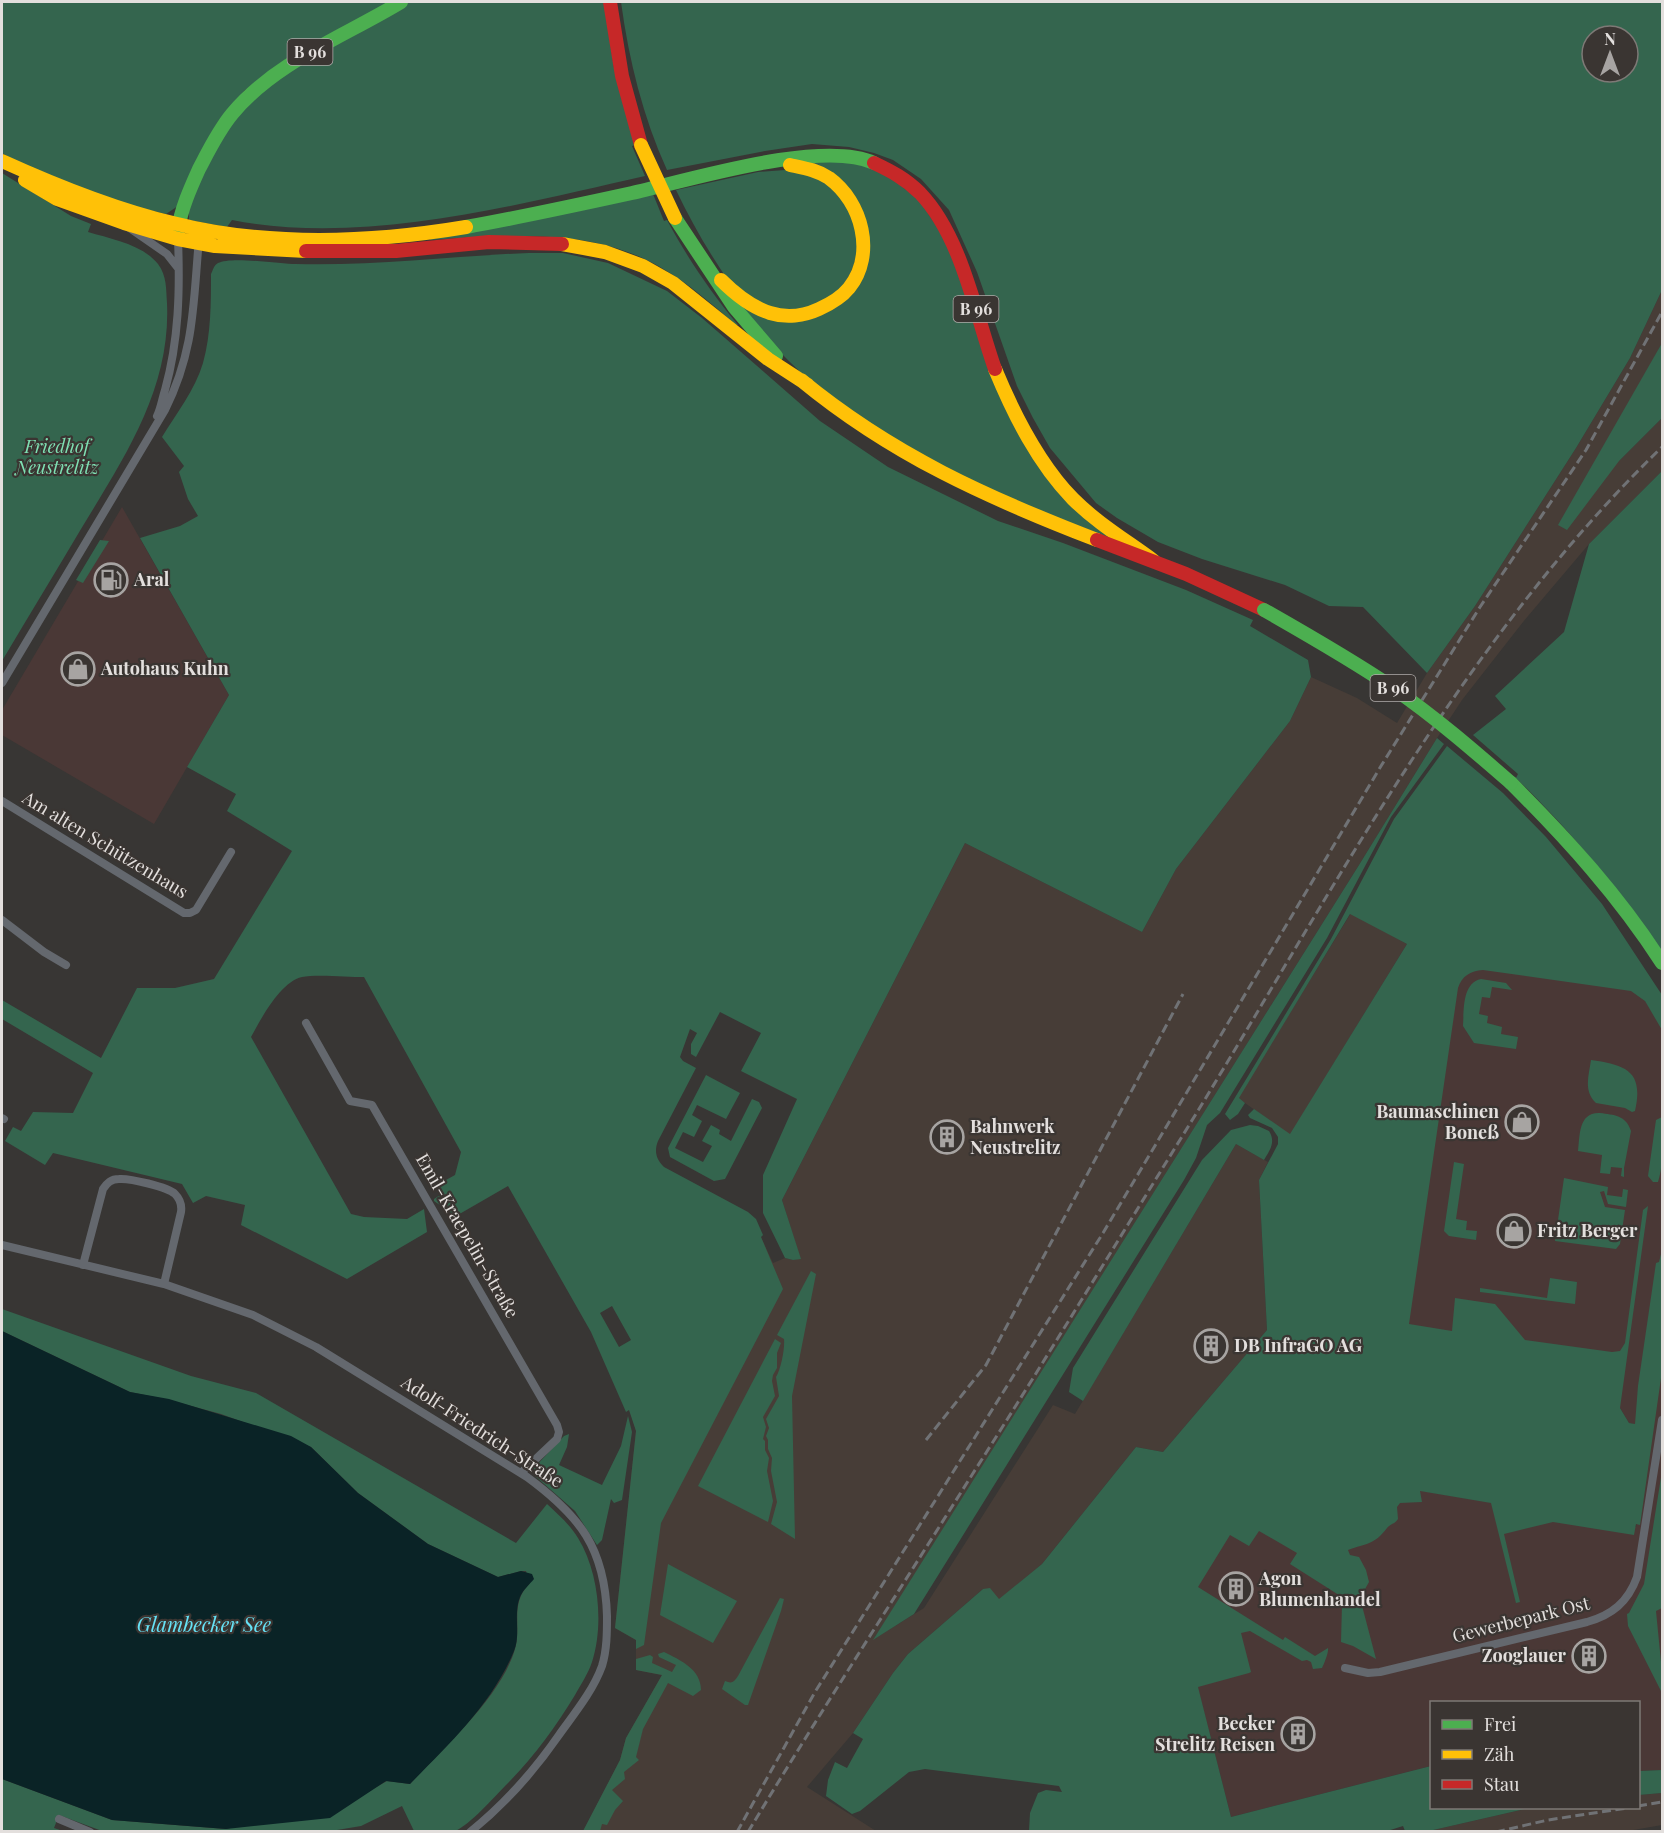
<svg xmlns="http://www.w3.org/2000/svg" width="1664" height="1833" font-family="'Playfair Display',serif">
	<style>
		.commercial { fill: #4a3836 }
		.built { fill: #473d37 }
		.green { fill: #34654e; fill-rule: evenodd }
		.water { fill: #0a2326 }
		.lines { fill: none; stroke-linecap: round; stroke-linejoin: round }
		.street { stroke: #64686e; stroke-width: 8 }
		.fast { stroke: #4caf50; stroke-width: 14 }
		.slow { stroke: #ffc107; stroke-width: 14 }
		.jam { stroke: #c62828; stroke-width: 14 }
		.rail { stroke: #707275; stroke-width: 3; stroke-dasharray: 9 4.5; stroke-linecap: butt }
		.fast-bridge { stroke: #4caf50; stroke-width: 14 }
		.slow-bridge { stroke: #ffc107; stroke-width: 14 }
		.labels { text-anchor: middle; stroke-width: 4.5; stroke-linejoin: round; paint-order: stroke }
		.shield { fill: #3a3532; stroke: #b0acaa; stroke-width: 1.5 }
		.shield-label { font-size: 16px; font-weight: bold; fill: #e3dfdd }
		.park-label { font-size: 18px; font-style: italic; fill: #7fe0b3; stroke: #3a3532 }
		.poi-label { font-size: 18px; font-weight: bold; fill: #e3dfdd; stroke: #3a3532; text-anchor: start }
		.street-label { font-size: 18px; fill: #e3dfdd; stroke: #3a3532 }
		.water-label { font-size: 20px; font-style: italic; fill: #66e2f6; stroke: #3a3532 }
	</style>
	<rect width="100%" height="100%" fill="#383634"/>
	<path class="commercial" d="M122 507 229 695 154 824 2 735V710Z
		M1443 951 1614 953 1662 1027V1770L1639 1771 1638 1702H1432L1431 1766 1231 1817 1177 1607 1263 1464 1636 1527 1653 1428 1629 1423 1620 1408 1383 1323Z"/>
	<path class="built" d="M1662 290V343L1649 368 1619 461 1662 418V471L1589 544 1523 622 1462 700 1437 738 1359 865 874 1639 924 1608 1053 1405 1075 1414 1236 1144 1268 1162 1259 1180 1267 1330 1163 1452 1136 1447 1042 1564 999 1600 983 1589 908 1654 893 1673 853 1733 807 1787 876 1831 583 1832 620 1760 626 1738 662 1675 636 1670V1640L615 1628 636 1431 631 1414 761 1237 773 1263 785 1258 793 1260 800 1258 782 1200 965 843 1142 932 1176 869 1290 721 1311 677 1357 698 1397 723 1427 673 1475 606 1576 448 1630 358Z
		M1351 913 1407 944 1290 1135 1238 1098Z
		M1662 1793V1825L1622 1832 1429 1831 1529 1808H1638L1639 1795Z"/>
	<path class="green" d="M2 2H391L283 61 245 90 217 123 195 164 178 206 166 214 110 201 12 159 2 153Z
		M407 2H604L614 68 635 145 632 146 645 176C516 205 364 246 232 220L227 227 189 220V208L198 182 231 121 285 72Z
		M621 2H1662V290L1630 358 1576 448 1475 606 1427 673 1363 607 1329 606 1285 585 1202 559 1158 542 1117 518 1096 503 1050 448 1033 418 1017 386 977 272 949 210 921 179 893 160 874 153 849 147 812 144 765 151 667 170C643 117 629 61 621 2ZM1592 36H1628V72H1592Z
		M800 161H834L861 165 889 176 920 201 945 239 1018 425 1113 539C1030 507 944 475 869 426 821 395 779 354 742 310L745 308 799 322 864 272 855 196 845 183 832 172Z
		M785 170C811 172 823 177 840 197 865 225 863 269 834 295 829 299 820 302 814 305 798 312 778 314 761 306 753 302 735 288 729 281 724 275 720 268 716 262 701 239 688 215 676 190L758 172Z
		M2 173 71 216 91 224 88 232C111 239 142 244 158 264 167 276 166 289 167 303 171 389 124 458 81 529 55 573 28 617 2 661Z
		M653 194 664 221 667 220C688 259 710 291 738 325H736C712 304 688 283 660 267 589 226 505 236 427 240Z
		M529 253H563L608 263 667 291 702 318 820 421 888 467 998 521 1063 543 1186 590 1253 620 1250 626 1308 660 1311 677 1290 721 1176 869 1142 932 965 843 782 1200 801 1259 793 1260 785 1258 763 1213V1175L797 1099 741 1071 761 1033 720 1012 696 1057 691 1054V1044L697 1033 690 1029 680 1057 683 1061 696 1068 658 1141C654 1151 656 1159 664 1167L748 1212 756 1219 763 1235 761 1237 783 1289 661 1523 644 1645 636 1649V1640L615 1628 636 1431 629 1410 626 1412 591 1332 508 1186 456 1216 434 1201V1199L440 1195 435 1186 455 1175 461 1152 364 977C349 977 315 974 302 977 280 982 261 1019 251 1037L351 1214 364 1217 407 1219 424 1209 427 1232 347 1279 241 1225 245 1205 206 1196 193 1203 182 1184 53 1153 45 1165 5 1141 13 1127 21 1131 33 1112 73 1113 93 1073 2 1019V1000L101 1058 137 988H175L214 979 292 851 227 811 236 794 187 767 229 695 140 538 180 526 198 516 188 499 179 472 184 466 162 437C176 414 195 390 203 363 211 334 211 303 211 274 213 270 214 265 218 263 231 256 280 264 296 264 374 266 452 256 529 253ZM612 1306 631 1340 619 1347 600 1313Z
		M1662 343V418L1619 461 1567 530 1558 525Z
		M1662 471V952C1616 887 1573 833 1516 778L1518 774 1473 735 1506 709 1495 696 1564 632 1589 544Z
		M100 540 109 541 83 583 76 580Z
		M1437 738 1444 744 1391 817 1327 938 1220 1113 1207 1125 1196 1158 1184 1180 914 1614 873 1640 1359 865Z
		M1447 746 1503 793 1546 837 1602 904 1662 995V1030L1645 1001 1631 991 1483 970C1470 971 1462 976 1458 988L1409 1324 1452 1331 1455 1298 1495 1304 1525 1340 1612 1352 1620 1351 1625 1343 1643 1210 1648 1206 1620 1408 1629 1423 1635 1424 1638 1386 1656 1263 1659 1262 1662 1250V1371L1640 1525 1636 1524 1634 1535 1553 1522 1504 1534 1520 1602 1516 1603 1491 1503 1420 1491 1422 1502 1400 1503 1397 1507 1398 1519C1395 1524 1390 1524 1387 1528 1374 1545 1367 1543 1348 1550L1350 1555 1359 1557 1366 1570 1369 1582 1360 1598 1376 1659 1353 1646 1341 1642 1342 1604H1348V1596L1342 1597 1290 1564 1297 1553 1259 1531 1249 1546 1230 1535 1198 1587 1283 1640 1285 1637 1315 1656 1328 1648C1329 1652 1324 1664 1322 1668L1313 1669 1311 1662 1307 1660 1302 1661 1250 1631 1241 1633 1251 1672 1249 1673 1198 1687 1231 1817 1431 1766 1432 1808H1529L1429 1831H1405L1403 1826 1384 1832 1029 1831 1030 1813 1038 1793 1046 1790 1062 1792 1059 1786 925 1769 909 1772 860 1811 852 1814 826 1796 828 1780 835 1762 847 1768 863 1739 853 1733 893 1673 908 1654 983 1589 990 1588 999 1599 1042 1564 1136 1447 1163 1452 1267 1330 1259 1180 1278 1144V1137L1272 1128 1250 1118 1248 1115 1254 1109 1290 1134 1407 944 1350 914 1239 1098 1245 1103 1238 1114 1230 1120 1225 1114 1331 939 1394 819Z
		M1481 979 1506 983 1512 990 1492 987 1490 998 1482 997 1479 1014 1488 1016 1487 1023 1502 1027 1501 1034 1518 1037 1516 1049 1474 1043 1463 1026C1464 1010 1462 983 1481 979Z
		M1591 1060C1626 1065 1644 1071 1635 1111L1632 1112 1625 1108 1596 1103C1583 1091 1589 1075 1591 1060Z
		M706 1075 740 1093 726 1119 697 1105 692 1115 702 1121 694 1137 683 1132 675 1148 703 1162 712 1146 702 1141 711 1125 720 1130 719 1134 731 1141 752 1099 759 1102 762 1108 725 1179 714 1181 670 1157 668 1148Z
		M1600 1113C1614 1115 1626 1115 1631 1131L1624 1168V1177L1621 1176 1622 1168 1611 1167 1610 1174 1600 1173 1602 1155 1578 1151C1580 1136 1578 1112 1600 1113Z
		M1662 1117C1663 1137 1664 1164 1658 1182H1653L1648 1176 1656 1120Z
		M1250 1125 1258 1126 1269 1131C1276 1142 1270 1150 1264 1160L1236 1144 1083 1401 1069 1392 1073 1368 1202 1160 1231 1130Z
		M1454 1162 1464 1164 1456 1219 1467 1221 1466 1230 1477 1231 1476 1240 1449 1236 1444 1231Z
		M1564 1178 1608 1187 1607 1195 1622 1197 1623 1189 1628 1190 1626 1207 1608 1204 1604 1191 1600 1192 1605 1207 1625 1210 1620 1244 1616 1249 1555 1241Z
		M811 1271 816 1274 792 1396 795 1539 771 1524 777 1502 771 1471 772 1458 768 1449V1440L766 1436 769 1428 766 1419 779 1396 776 1377C781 1369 785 1348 784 1339L777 1335Z
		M1550 1278 1577 1282 1575 1304 1480 1292V1288L1547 1298Z
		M2 1309 191 1376 256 1393 516 1543 547 1504C559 1515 570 1525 578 1538 599 1572 604 1625 592 1662 588 1674 581 1684 575 1695 555 1728 533 1758 506 1785 494 1797 470 1825 455 1831 447 1833 424 1831 414 1831L402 1806 361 1826 331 1831H102L59 1815 54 1828 63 1831 2 1832V1779L112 1820 226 1829 364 1794 387 1781 410 1784C444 1747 501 1697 515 1649 522 1625 509 1604 530 1583L526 1571H521L498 1577 428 1544 358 1493 311 1447 221 1414 169 1400 130 1392 2 1331Z
		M775 1339 781 1343 777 1353V1368L773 1375 772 1381 775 1396 763 1417 766 1427 763 1439 765 1441V1450L769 1458 767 1471 773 1501 768 1522 698 1486Z
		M628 1416 632 1432 622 1500 614 1503 611 1499 602 1540 597 1545 575 1511 535 1476 534 1468 564 1436 569 1434 567 1447 559 1465 602 1485 621 1446Z
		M1662 1471V1608L1656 1611 1662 1672V1693L1628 1626 1627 1614 1629 1613 1644 1584Z
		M668 1564 737 1601 713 1643 660 1615Z
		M780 1598 784 1599 781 1611 748 1705H745L722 1689 725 1681C732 1684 734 1682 738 1676Z
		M664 1652C680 1660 701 1669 701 1690L693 1696 668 1683 643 1729 636 1757 639 1760 624 1772 625 1779 612 1790 623 1801 615 1810 607 1825 602 1824 600 1831H583L620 1760 626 1738 662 1675 636 1670V1659L650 1655 653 1657 652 1663 672 1672 676 1665 659 1657 658 1654Z
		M1662 1770V1793L1639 1795V1771Z"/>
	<path class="water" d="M2 1331 130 1392 169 1399 291 1436 311 1447 358 1493 428 1544 498 1577 521 1571 532 1574 534 1579C529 1585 523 1590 520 1597 513 1614 521 1635 514 1651 492 1704 449 1744 410 1784L386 1781 330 1818 226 1829 112 1820 2 1779Z"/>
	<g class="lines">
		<path class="street" d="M128 227 167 254 178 268
			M157 416C161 408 162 399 165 390 179 340 180 290 178 239
			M2 683 165 410C195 350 193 304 199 239
			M2 801 184 913H190L196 910 231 852
			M2 920 44 952 66 965
			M306 1023 350 1101 372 1105 557 1425 559 1432 557 1439 521 1473
			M2 1118 4 1119
			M2 1245 164 1284 253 1315 316 1347 527 1477C580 1516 605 1548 607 1616 607 1632 607 1650 602 1666 593 1691 574 1714 559 1735 534 1771 505 1804 470 1832
			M83 1265 103 1189C107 1183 111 1179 119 1179 129 1178 168 1187 175 1194 180 1199 182 1205 181 1212L164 1284
			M1345 1668 1368 1673 1380 1672 1587 1622C1612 1615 1628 1602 1637 1577L1662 1420
			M59 1819 90 1832"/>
		<path class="fast" d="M675 218 734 307 776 356
			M466 227C522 217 577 205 632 193 690 180 822 139 874 163
			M178 230C181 209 190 189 199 169 209 150 218 131 232 114 275 62 345 36 401 2
			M1511 783C1567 839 1619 896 1662 963"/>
		<path class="slow" d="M2 161C57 186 114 209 173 223 268 247 370 243 466 227
			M25 180 57 199 124 223 178 239 215 246 306 251
			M562 244 605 252 643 266 673 283 768 359 808 385
			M721 280C735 294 751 307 770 313 786 318 804 316 819 309 830 304 841 298 849 288 876 254 862 202 829 178 817 170 804 168 790 165
			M995 369C1014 415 1038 463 1073 499 1097 523 1127 541 1154 561
			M801 380C892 455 988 498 1097 540"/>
		<path class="jam" d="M610 2 622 76 641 145
			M874 163C891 171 906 179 920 193 962 237 975 313 995 369
			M306 251H396L489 242 562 244
			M1097 540 1186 574 1264 610"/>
		<path class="rail" d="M926 1440 986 1365 1183 994
			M1638 1806 1662 1802
			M737 1832 815 1692 1103 1233 1381 766 1480 607 1586 450 1662 312
			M748 1832C820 1712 896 1596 970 1478 1048 1356 1123 1232 1199 1109 1339 880 1467 636 1662 447
			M1496 1832 1548 1820 1627 1808"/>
		<path class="fast-bridge" d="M1264 610C1308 635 1352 660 1393 688 1435 717 1473 750 1511 783"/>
		<path class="slow-bridge" d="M641 145 675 218"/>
	</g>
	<defs>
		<symbol id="fuel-ring" viewBox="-11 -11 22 22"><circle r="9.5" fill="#3a3532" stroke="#a7a4a2" stroke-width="1.5"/><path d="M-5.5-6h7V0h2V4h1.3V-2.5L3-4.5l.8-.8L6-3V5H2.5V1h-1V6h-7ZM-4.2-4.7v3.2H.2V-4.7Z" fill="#a7a4a2"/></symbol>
		<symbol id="shop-ring" viewBox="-11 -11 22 22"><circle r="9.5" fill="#3a3532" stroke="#a7a4a2" stroke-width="1.5"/><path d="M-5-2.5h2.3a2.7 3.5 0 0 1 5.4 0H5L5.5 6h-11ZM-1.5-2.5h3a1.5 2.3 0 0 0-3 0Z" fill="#a7a4a2"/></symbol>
		<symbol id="building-ring" viewBox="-11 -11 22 22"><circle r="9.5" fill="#3a3532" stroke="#a7a4a2" stroke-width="1.5"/><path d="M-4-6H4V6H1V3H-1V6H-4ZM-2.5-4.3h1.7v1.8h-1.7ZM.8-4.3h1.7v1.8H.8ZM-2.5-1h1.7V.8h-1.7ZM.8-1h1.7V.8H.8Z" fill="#a7a4a2"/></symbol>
	</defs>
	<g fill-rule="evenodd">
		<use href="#fuel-ring" x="92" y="561" width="38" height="38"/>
		<use href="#shop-ring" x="59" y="650" width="38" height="38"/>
		<use href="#shop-ring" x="1503" y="1103" width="38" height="38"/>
		<use href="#building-ring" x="928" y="1118" width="38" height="38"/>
		<use href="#shop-ring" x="1495" y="1212" width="38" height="38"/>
		<use href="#building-ring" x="1192" y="1327" width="38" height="38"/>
		<use href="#building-ring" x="1217" y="1570" width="38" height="38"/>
		<use href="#building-ring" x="1570" y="1637" width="38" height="38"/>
		<use href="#building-ring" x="1279" y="1715" width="38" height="38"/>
	</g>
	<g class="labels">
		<g class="shield">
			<rect x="287.5" y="39" width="45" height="26" rx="4.5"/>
			<rect x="953.5" y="296" width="45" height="26" rx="4.5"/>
			<rect x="1370.5" y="675" width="45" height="26" rx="4.5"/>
		</g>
		<g class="shield-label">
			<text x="310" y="58">B 96</text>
			<text x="976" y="315">B 96</text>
			<text x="1393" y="694">B 96</text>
		</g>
		<g class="park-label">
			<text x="57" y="453">Friedhof<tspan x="57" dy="21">Neustrelitz</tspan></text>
		</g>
		<g class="poi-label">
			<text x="134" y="586">Aral</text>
			<text x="101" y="675">Autohaus Kuhn</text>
			<text x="1499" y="1118" text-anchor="end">Baumaschinen<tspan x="1499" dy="21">Boneß</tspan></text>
			<text x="970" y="1133">Bahnwerk<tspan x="970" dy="21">Neustrelitz</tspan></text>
			<text x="1537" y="1237">Fritz Berger</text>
			<text x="1234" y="1352">DB InfraGO AG</text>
			<text x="1259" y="1585">Agon<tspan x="1259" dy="21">Blumenhandel</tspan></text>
			<text x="1566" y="1662" text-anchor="end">Zooglauer</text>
			<text x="1275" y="1730" text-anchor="end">Becker<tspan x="1275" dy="21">Strelitz Reisen</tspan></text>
		</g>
		<g class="street-label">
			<text transform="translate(105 845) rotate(31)" y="6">Am alten Schützenhaus</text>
			<text transform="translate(467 1236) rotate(60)" y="6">Emil-Kraepelin-Straße</text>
			<text transform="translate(482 1432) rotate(33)" y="6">Adolf-Friedrich-Straße</text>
			<text transform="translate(1521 1620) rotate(-14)" y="6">Gewerbepark Ost</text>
		</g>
		<g class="water-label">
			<text x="204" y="1632">Glambecker See</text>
		</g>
	</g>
	<rect width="1664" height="1833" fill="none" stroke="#e3dfdd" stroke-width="6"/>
	<rect x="1430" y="1701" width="210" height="108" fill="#3a3532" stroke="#7e7976" stroke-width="1.5"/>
	<rect x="1442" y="1720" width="30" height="9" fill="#4caf50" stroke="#7e7976" stroke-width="1.5"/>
	<text x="1484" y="1731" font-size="18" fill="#e3dfdd">Frei</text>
	<rect x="1442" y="1750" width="30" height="9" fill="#ffc107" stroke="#7e7976" stroke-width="1.5"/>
	<text x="1484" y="1761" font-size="18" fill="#e3dfdd">Zäh</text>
	<rect x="1442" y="1780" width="30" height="9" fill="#c62828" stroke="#7e7976" stroke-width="1.5"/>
	<text x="1484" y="1791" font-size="18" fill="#e3dfdd">Stau</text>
	<g transform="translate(1610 54)"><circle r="28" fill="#3a3532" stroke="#7e7976" stroke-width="1.5"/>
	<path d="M0-4.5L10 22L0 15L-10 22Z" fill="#a7a4a2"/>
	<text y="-9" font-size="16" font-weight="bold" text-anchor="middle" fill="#e3dfdd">N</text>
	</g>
</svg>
